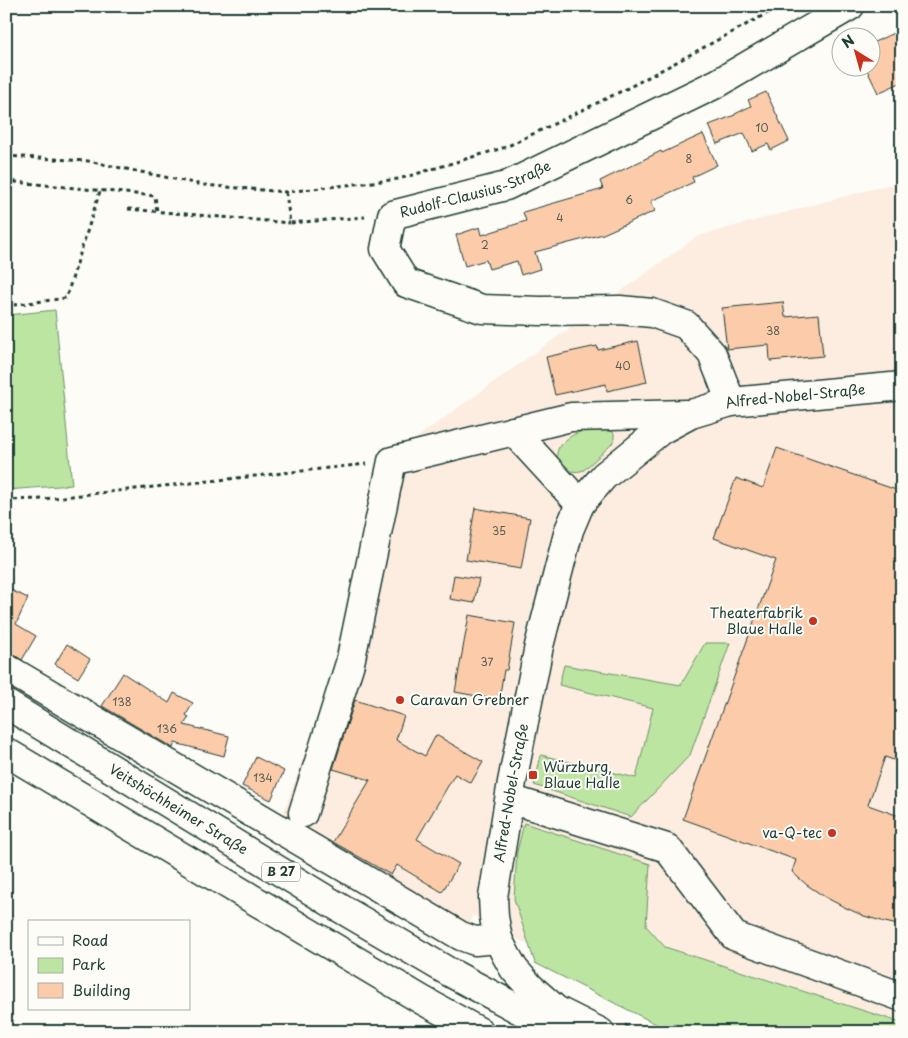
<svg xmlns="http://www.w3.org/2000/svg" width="908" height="1038" font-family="'Playpen Sans',sans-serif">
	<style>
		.built { fill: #fcede0 }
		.green { fill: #bbe5a1; stroke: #6d916a }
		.building { fill: #fbcbaa; stroke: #1f3d34 }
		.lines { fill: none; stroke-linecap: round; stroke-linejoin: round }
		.minor-casing { stroke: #1f3d34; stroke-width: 31 }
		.highway-casing { stroke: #1f3d34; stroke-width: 31 }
		.path { stroke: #1f3d34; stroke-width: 3; stroke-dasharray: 4 4; stroke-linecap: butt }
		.minor { stroke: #fdfcf7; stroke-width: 28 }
		.highway { stroke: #fdfcf7; stroke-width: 28 }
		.poi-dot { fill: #c8321e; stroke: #fdfcf7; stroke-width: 2 }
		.labels { text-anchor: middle; stroke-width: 4; stroke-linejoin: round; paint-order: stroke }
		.number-label { font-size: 11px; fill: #566052 }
		.shield { fill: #fdfcf7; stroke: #62766e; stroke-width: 1 }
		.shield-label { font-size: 12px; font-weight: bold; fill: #1f3d34 }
		.street-label { font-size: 14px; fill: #1f3d34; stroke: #fdfcf7 }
		.poi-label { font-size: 14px; fill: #1f3d34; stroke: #fdfcf7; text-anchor: end }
	</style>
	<rect width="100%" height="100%" fill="#fdfcf7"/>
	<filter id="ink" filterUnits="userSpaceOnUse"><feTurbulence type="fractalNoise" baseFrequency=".02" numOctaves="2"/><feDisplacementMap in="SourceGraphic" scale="10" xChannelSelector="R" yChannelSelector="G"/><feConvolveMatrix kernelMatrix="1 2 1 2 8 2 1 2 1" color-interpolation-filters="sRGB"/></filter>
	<g filter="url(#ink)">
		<path class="built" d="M902 181V1032H695L472 915 471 924 466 929 330 840 282 816 333 678 377 466 698 236Z"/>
		<path class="green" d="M55 310 72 485 6 490V323L8 315Z
			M604 428 608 429 614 433V440L612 444 584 470C567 477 549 459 561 444 564 441 572 435 577 433 584 429 596 429 604 428Z
			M705 643H730L690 755 631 817 534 785 541 755 636 778 653 708 559 685 564 665 681 685Z
			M524 823 650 864 646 926 665 947 902 1023V1032H672L535 963 514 899 517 852Z"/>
		<path class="building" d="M902 29V82L878 93 866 68H870V44Z
			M766 92 789 141 771 150 768 144 752 151 744 133 717 144 709 125 735 115V114L751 106 748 100Z
			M703 134 717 165 692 177 694 182 651 201 655 211 603 234 535 252 540 269 521 275 517 261 489 269 486 260 465 266 456 235 480 227 482 235 526 221 523 212 603 189 600 181 661 151 662 153Z
			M783 302 785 317 819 314 823 356 770 361 769 345 727 349 722 308Z
			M638 341 647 382 607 391 606 384 555 395 546 357 597 346 598 350Z
			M777 448 902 492V763L885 757 868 805 902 817V926L885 922 864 916 844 907 825 897 807 885 792 872 796 860 683 819 776 560 714 538 736 478 763 488Z
			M475 508 530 518 521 569 466 560Z
			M454 575 479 579 474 603 450 599Z
			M6 588 28 598 16 624 36 636 22 660 14 655 6 652Z
			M469 615 515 623 507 670H504L499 700 455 692Z
			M67 644 90 659 78 678 55 664Z
			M123 673 169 703 174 693 193 703 186 715 189 717 184 725 229 736 224 756 175 743 173 748 102 706Z
			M355 700 404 716 396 740 425 756 436 735 483 762 471 783 455 774 417 839 459 864 442 892 397 865 391 875 333 842 370 780 333 769Z
			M256 757 284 771 271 800 242 786Z"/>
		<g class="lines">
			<defs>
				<g id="minor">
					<path id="s1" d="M731 402 712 354 686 325 652 313 620 310 541 311 482 309 406 283 385 249 392 215 506 186 718 83 850 6"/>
					<path d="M513 431 580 504"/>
					<path id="s2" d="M6 668 461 936 475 941 498 939 494 917 493 897 512 782 539 646 569 530 580 504 604 476 661 430 691 414 731 402 902 386"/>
					<path d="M510 799 667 848 734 936 902 997"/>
					<path d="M303 813 350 663 392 461 571 417 687 414"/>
				</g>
				<g id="highway">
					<path id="s3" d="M6 704 340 908 449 972 561 1032"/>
					<path d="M6 752 422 1000 480 1032"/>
					<path d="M498 939 506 955 514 969 531 988 556 1010 600 1032"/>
				</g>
			</defs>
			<use href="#minor" class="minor-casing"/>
			<use href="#highway" class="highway-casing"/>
			<path class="path" d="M6 156 88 161 203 185 286 192 399 179 506 147 626 89 781 6
				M6 181 155 196 157 212
				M286 192 290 223 365 217
				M128 209 290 223
				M6 306 66 298 100 191
				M6 500 44 499 366 464
				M625 1025 639 1032"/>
			<use href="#minor" class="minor"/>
			<use href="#highway" class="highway"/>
		</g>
	</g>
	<g class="poi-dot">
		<circle cx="813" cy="621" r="5"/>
		<circle cx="400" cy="700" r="5"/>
		<rect x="528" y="770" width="10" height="10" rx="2.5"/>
		<circle cx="832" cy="833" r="5"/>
	</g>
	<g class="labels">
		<g class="number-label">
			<text x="762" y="132">10</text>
			<text x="689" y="163">8</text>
			<text x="629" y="204">6</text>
			<text x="560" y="222">4</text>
			<text x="485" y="249">2</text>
			<text x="773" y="335">38</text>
			<text x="623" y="370">40</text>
			<text x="499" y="535">35</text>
			<text x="487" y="666">37</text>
			<text x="122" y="706">138</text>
			<text x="167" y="733">136</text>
			<text x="263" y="782">134</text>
		</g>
		<rect class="shield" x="262" y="862.5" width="38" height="19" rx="4"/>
		<g class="shield-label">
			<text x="281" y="876">B 27</text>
		</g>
		<g class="street-label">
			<text dy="5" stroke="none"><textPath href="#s1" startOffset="539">Rudolf-Clausius-Straße</textPath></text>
			<text dy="5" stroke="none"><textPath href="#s2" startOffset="1262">Alfred-Nobel-Straße</textPath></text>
			<text dy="5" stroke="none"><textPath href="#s2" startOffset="714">Alfred-Nobel-Straße</textPath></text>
			<text dy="5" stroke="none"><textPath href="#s3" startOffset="202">Veitshöchheimer Straße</textPath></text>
		</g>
		<g class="poi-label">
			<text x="803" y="618">Theaterfabrik<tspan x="803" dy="16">Blaue Halle</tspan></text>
			<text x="410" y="705" text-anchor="start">Caravan Grebner</text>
			<text x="543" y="772" text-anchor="start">Würzburg,<tspan x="543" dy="16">Blaue Halle</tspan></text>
			<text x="822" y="838">va-Q-tec</text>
		</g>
	</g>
	<rect width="908" height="1038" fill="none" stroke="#fdfcf7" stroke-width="25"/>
	<rect x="12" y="12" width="883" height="1013" fill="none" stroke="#1f3d34" stroke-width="2" filter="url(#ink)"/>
	<rect x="28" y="920" width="162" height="90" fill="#fdfcf7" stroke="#a4b0a9"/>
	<rect x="38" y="937" width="25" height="8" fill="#fdfcf7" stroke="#a4b0a9"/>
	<text x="72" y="946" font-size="15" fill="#1f3d34">Road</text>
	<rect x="38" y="958" width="25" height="15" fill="#bbe5a1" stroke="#a4b0a9"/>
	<text x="72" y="970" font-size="15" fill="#1f3d34">Park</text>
	<rect x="38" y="983" width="25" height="15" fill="#fbcbaa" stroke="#a4b0a9"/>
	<text x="72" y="996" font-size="15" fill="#1f3d34">Building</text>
	<g transform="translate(856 52) rotate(323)"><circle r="24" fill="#fdfcf7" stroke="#a4b0a9"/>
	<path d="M0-4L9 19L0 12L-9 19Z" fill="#c8321e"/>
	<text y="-8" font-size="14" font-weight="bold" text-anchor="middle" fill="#1f3d34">N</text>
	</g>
</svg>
